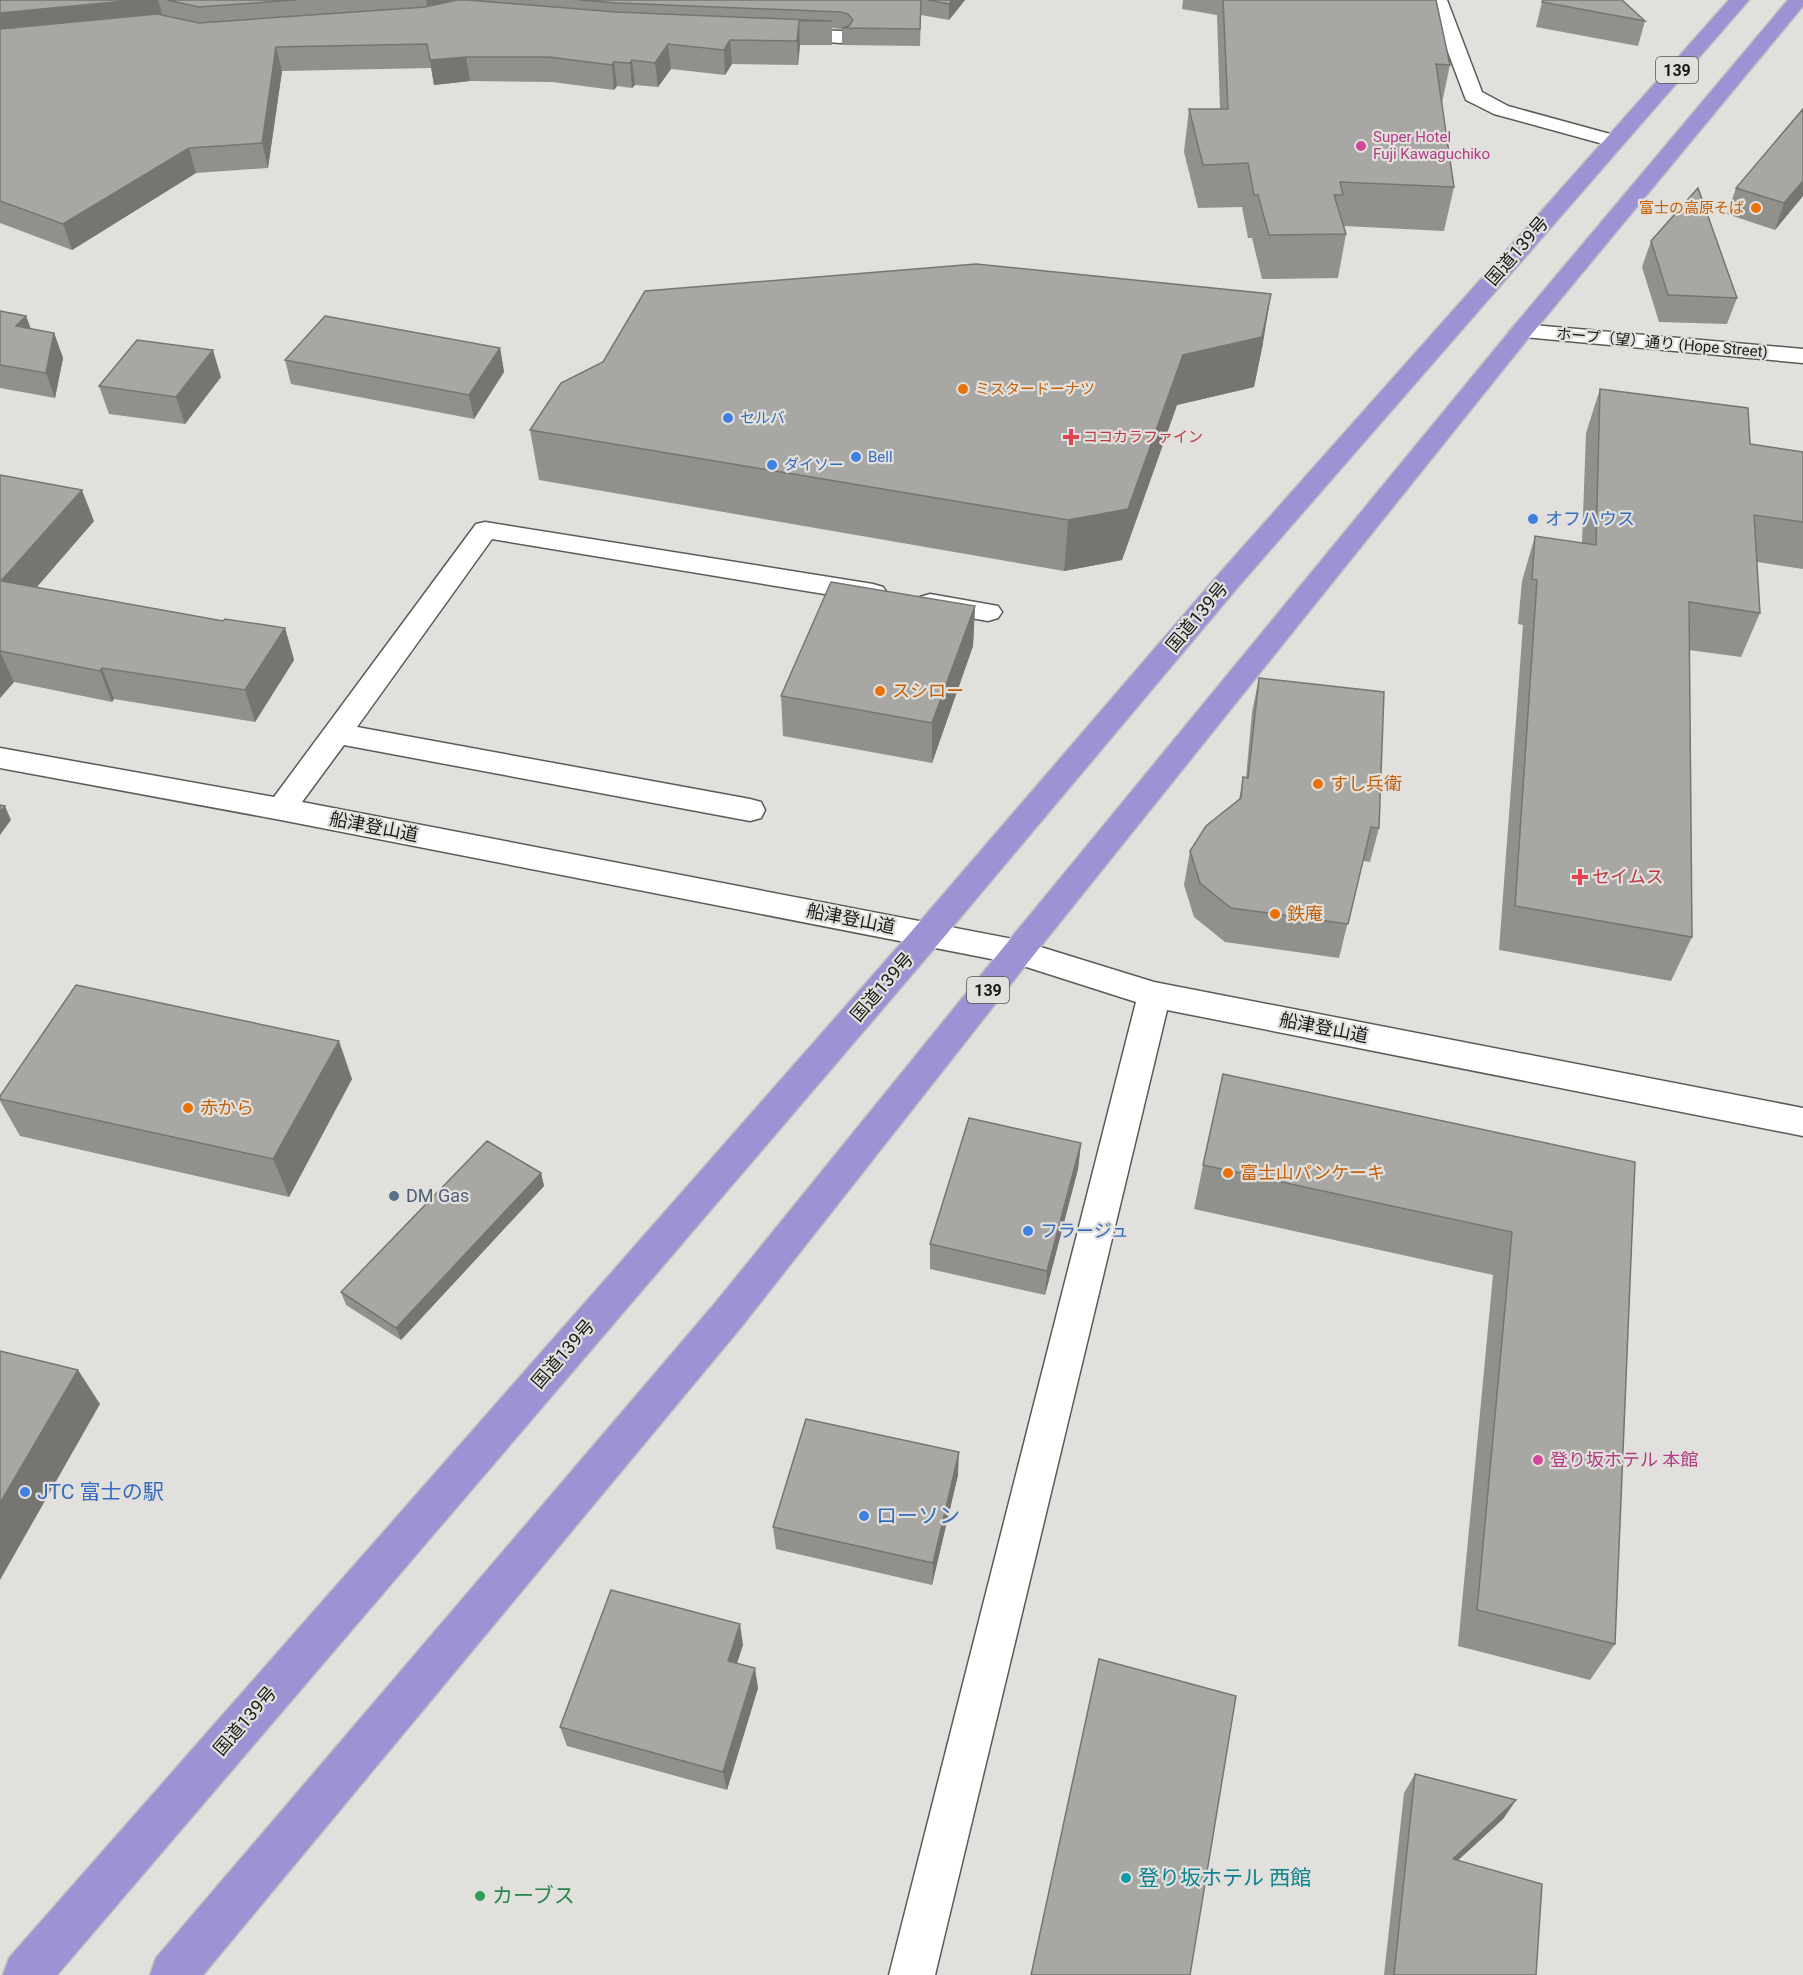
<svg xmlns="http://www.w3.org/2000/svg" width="1803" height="1975" font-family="Roboto,'Noto Sans JP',sans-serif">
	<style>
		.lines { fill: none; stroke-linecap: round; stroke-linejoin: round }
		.minor-casing { stroke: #5b5a56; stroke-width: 3 }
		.highway-casing { stroke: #bfbebe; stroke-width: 3 }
		.minor { fill: #fff; fill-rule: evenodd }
		.highway { fill: #9c92d4; fill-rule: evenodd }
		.wall { fill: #90908c }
		.shaded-wall { fill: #767572 }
		.building { fill: #a8a7a3; stroke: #767572; stroke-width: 1.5 }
		.hotel-dot { fill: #d1479c; stroke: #e1e0dc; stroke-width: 2 }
		.food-dot { fill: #e8710a; stroke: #e1e0dc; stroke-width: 2 }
		.shop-dot { fill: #3f7fe0; stroke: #e1e0dc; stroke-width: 2 }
		.health-dot { fill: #e0444e; stroke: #e1e0dc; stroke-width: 2 }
		.service-dot { fill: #5c6f8a; stroke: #e1e0dc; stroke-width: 2 }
		.culture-dot { fill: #0f9aa8; stroke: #e1e0dc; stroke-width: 2 }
		.leisure-dot { fill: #2e9e5b; stroke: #e1e0dc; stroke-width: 2 }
		.labels { text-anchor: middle; stroke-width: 4.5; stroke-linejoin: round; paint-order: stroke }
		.far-hotel-label { font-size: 15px; fill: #b23c85; stroke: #e1e0dc; text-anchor: start }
		.far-food-label { font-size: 15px; fill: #c56008; stroke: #e1e0dc; text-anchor: end }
		.far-street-label { font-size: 15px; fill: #191817; stroke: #e1e0dc }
		.far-shop-label { font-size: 15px; fill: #366cbe; stroke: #e1e0dc; text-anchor: start }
		.far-health-label { font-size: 15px; fill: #be3a42; stroke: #e1e0dc; text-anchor: start }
		.shield { fill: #e1e0dc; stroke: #555452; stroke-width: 1.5 }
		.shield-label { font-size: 16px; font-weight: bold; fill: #191817 }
		.street-label { font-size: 18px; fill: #191817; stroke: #e1e0dc }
		.shop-label { font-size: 18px; fill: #366cbe; stroke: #e1e0dc; text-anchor: start }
		.food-label { font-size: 18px; fill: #c56008; stroke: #e1e0dc; text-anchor: start }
		.health-label { font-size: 18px; fill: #be3a42; stroke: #e1e0dc; text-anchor: start }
		.service-label { font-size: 18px; fill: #4e5e75; stroke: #e1e0dc; text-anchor: start }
		.hotel-label { font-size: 18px; fill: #b23c85; stroke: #e1e0dc; text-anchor: start }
		.near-shop-label { font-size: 21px; fill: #366cbe; stroke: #e1e0dc; text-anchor: start }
		.near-culture-label { font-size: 21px; fill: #0d838f; stroke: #e1e0dc; text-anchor: start }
		.near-leisure-label { font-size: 21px; fill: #27864d; stroke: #e1e0dc; text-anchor: start }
	</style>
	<rect width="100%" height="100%" fill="#e1e0dc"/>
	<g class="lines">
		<defs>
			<path id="minor" d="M1399 0H1447L1482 92 1508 106 1621 137 1625 141 1621 145 1614 147 1607 145 1494 114 1466 100 1431 7 1402 4Z
				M787 29 841 31 848 33 851 37 848 41 841 43 780 39 777 35 780 31Z
				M1522 324 1803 349V363L1514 336 1510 331 1514 326Z
				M485 522 873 584 883 587 887 593 883 599 873 602 492 539 357 727 750 799 761 802 765 810 761 818 750 821 344 745 302 802 1018 940 1154 982 1803 1108V1136L1167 1010 935 1975H889L1136 1002 1017 964 281 820 0 768V748L274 797 476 524Z
				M930 594 998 606 1002 612 998 618 988 621 920 609 916 603 920 597Z"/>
			<path id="highway" d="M1729 0H1749L1238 587 939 943 57 1975H3L9 1958 917 925 1218 575Z
				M1788 0H1803V6L1530 336 1029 961 742 1326 203 1975H150L156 1958 716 1302 1007 943 1514 326Z"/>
		</defs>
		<use href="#minor" class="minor-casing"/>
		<use href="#highway" class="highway-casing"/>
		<use href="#minor" class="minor"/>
		<use href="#highway" class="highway"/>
	</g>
	<path class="wall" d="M0 0H468L478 1V0H965L949 20 921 15 920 46 842 45V29L832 28V45H800L798 65 732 64 725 75 671 69 658 87 635 85 632 88 617 86 614 90 552 82 470 81 434 85 431 68 282 71 268 168 196 173 72 250 0 223Z
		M1183 0H1436L1450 65 1442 103 1454 187 1444 231 1344 226 1346 234 1338 278 1262 279 1252 238H1248L1242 207 1198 208 1184 152 1189 109H1220L1217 15 1182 9Z
		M1542 2 1645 21 1638 46 1536 27Z
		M1736 188 1803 196 1775 230 1727 214Z
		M1651 241 1737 298 1727 324 1659 322 1642 267Z
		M0 311 26 316 31 329 54 333 63 358 55 398 0 388Z
		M1263 343 1254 387 1177 405 1122 560 1064 571 539 480 530 430Z
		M500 348 504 372 474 419 291 384 285 360Z
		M221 377 185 424 109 414 99 386Z
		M1600 389 1750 444 1803 452V569L1757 562 1760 613 1741 657 1689 650 1692 937 1671 981 1499 950 1523 625 1518 624 1522 581 1535 536 1582 543 1586 433Z
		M0 475 94 521 37 587 223 621 285 628 294 660 255 722 114 699 112 702 14 682 0 698Z
		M975 606 973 646 932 763 783 736 781 696Z
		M1259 678 1379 828 1370 862 1363 861 1339 958 1225 942 1194 917 1184 885 1190 851 1239 800 1243 777 1246 778 1252 712Z
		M352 1079 289 1197 20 1136 0 1101V1096Z
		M1081 1143 1078 1169 1045 1295 930 1269V1244Z
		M1635 1162 1615 1644 1590 1680 1458 1646 1493 1275 1194 1209 1203 1165Z
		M541 1173 544 1186 401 1340 346 1305 341 1292Z
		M958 1475 932 1585 776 1549 773 1527Z
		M743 1645 737 1663 758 1688 727 1790 567 1746 560 1727Z
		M1415 1774 1516 1800 1503 1819 1458 1860 1536 1975H1384L1404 1793Z"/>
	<path class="shaded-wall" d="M135 0H158L164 22 0 38V13Z
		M426 0H463L429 15Z
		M952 0H965L949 20V4Z
		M799 21 800 45 798 65 797 41Z
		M730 40 732 64 725 75 724 50Z
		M668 44 671 69 658 87 655 63Z
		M276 47 282 71 268 168 262 143Z
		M466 57 470 81 434 85 430 60Z
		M632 60 635 85 632 88 630 63Z
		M614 62 617 86 614 90 612 65Z
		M189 148 196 173 72 250 63 224Z
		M1803 181V196L1775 230 1784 203Z
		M1271 294 1263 343 1254 387 1177 405 1122 560 1064 571 1068 520 1183 355Z
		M26 316 35 341 16 326Z
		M54 333 63 358 55 398 46 373Z
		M500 348 504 372 474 419 469 395Z
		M213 350 221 377 185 424 176 397Z
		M82 490 94 521 15 612 1 581Z
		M975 606 973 646 932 763V723Z
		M285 628 294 660 255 722 245 690Z
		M0 652 14 682 0 698Z
		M102 668 114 699 112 702 100 671Z
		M5 806 11 820 0 835V812Z
		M339 1041 352 1079 289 1197 273 1159Z
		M1081 1143 1078 1169 1045 1295 1047 1271Z
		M541 1173 544 1186 401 1340 396 1328Z
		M78 1370 100 1404 0 1580V1503Z
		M959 1452 958 1475 932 1585 933 1563Z
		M740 1624 743 1645 731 1681 728 1661Z
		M755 1668 758 1688 727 1790 723 1772Z
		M1516 1800 1503 1819 1441 1876 1453 1859Z"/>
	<path class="building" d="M0 0H135L0 13Z
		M167 0H296L199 7Z
		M457 0H468L616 12 832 21H799L797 41 730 40 724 50 668 44 655 63 632 60 630 63 614 62 612 65 549 57H466L430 60 427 44 276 47 262 143 189 148 63 224 0 201V29L157 14 199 23 425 7Z
		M579 0H921L920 29 842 28 849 26 853 20 848 14 841 12 617 3Z
		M928 0H952L949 4Z
		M1223 0H1436L1450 65 1436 64 1454 187 1340 182 1343 195H1334L1346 234 1269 235 1258 195H1254L1248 163 1203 165 1189 109H1228Z
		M1543 0H1622L1645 21 1542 2Z
		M1803 109V181L1784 203 1736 188Z
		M1698 188 1737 298 1668 295 1651 241Z
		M976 264 1271 294 1262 337 1183 355 1128 509 1068 520 530 430 561 383 603 362 645 291Z
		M0 311 26 316 16 326 54 333 46 373 0 365Z
		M325 316 500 348 469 395 285 360Z
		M137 340 213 350 176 397 99 386Z
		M1600 389 1748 408 1750 444 1803 452V522L1754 515 1760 613 1689 602 1692 937 1515 906 1537 580 1532 579 1535 536 1596 545Z
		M0 475 82 490 1 581 223 621 225 619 285 628 245 690 102 668 100 671 0 651Z
		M831 582 975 606 932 723 781 696Z
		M1259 678 1384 692 1379 828 1371 827 1348 924 1231 908 1200 883 1190 851 1206 826 1241 798 1243 777 1248 778Z
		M0 805 5 806 0 812Z
		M76 985 339 1041 273 1159 0 1099V1096Z
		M1223 1074 1635 1162 1615 1644 1477 1610 1512 1232 1203 1165Z
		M969 1118 1081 1143 1047 1271 930 1244Z
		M487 1141 541 1173 396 1328 341 1292Z
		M0 1351 78 1370 0 1503Z
		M806 1419 959 1452 933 1563 773 1527Z
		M611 1590 740 1624 728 1661 755 1668 723 1772 560 1727Z
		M1099 1659 1236 1696 1190 1975H1031Z
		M1415 1774 1516 1800 1453 1859 1542 1884 1536 1975H1394Z"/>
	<g class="hotel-dot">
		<circle cx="1361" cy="146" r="6"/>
		<circle cx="1538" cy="1460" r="6"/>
	</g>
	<g class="food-dot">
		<circle cx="1756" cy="208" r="6"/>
		<circle cx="963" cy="389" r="6"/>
		<circle cx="880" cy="691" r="6"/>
		<circle cx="1318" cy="784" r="6"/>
		<circle cx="1275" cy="914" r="6"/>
		<circle cx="188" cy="1108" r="6"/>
		<circle cx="1228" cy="1173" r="6"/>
	</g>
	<g class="shop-dot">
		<circle cx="728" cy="418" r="6"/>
		<circle cx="856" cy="457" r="6"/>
		<circle cx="772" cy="465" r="6"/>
		<circle cx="1533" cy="519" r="6"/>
		<circle cx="1028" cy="1231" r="6"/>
		<circle cx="25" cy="1492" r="6"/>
		<circle cx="864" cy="1516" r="6"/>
	</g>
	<g class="health-dot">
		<path d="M1068 428h6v6h6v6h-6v6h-6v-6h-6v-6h6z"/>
		<path d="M1577 868h6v6h6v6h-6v6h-6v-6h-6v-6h6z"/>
	</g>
	<circle class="service-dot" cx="394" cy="1196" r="6"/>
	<circle class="culture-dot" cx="1126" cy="1878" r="6"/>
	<circle class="leisure-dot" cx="480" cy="1896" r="6"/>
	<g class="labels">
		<g class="far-hotel-label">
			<text x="1373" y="142">Super Hotel<tspan x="1373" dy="17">Fuji Kawaguchiko</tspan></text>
		</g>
		<g class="far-food-label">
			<text x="1744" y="213">富士の高原そば</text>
			<text x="975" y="394" text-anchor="start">ミスタードーナツ</text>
		</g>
		<g class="far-street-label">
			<text transform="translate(1662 343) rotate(5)" y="5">ホープ（望）通り (Hope Street)</text>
		</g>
		<g class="far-shop-label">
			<text x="740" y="423">セルバ</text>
			<text x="868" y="462">Bell</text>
			<text x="784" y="470">ダイソー</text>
		</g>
		<g class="far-health-label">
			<text x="1083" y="442">ココカラファイン</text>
		</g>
		<g class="shield">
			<rect x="1656" y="57" width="42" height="26" rx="4.5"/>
			<rect x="967" y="977" width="42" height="26" rx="4.5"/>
		</g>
		<g class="shield-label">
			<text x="1677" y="76">139</text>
			<text x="988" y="996">139</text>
		</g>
		<g class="street-label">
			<text transform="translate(1517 251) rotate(-49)" y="6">国道139号</text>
			<text transform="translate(1197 617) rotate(-50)" y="6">国道139号</text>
			<text transform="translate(374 827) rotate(11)" y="6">船津登山道</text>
			<text transform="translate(851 919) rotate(11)" y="6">船津登山道</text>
			<text transform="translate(882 987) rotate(-49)" y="6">国道139号</text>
			<text transform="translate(1324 1028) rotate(11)" y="6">船津登山道</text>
			<text transform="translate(563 1354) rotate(-49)" y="6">国道139号</text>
			<text transform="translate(245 1721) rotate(-49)" y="6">国道139号</text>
		</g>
		<g class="shop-label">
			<text x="1545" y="525">オフハウス</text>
			<text x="1040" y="1237">フラージュ</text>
		</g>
		<g class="food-label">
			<text x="892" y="697">スシロー</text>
			<text x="1330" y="790">すし兵衛</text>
			<text x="1287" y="920">鉄庵</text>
			<text x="200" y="1114">赤から</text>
			<text x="1240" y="1179">富士山パンケーキ</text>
		</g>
		<g class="health-label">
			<text x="1592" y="883">セイムス</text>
		</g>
		<g class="service-label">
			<text x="406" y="1202">DM Gas</text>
		</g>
		<g class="hotel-label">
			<text x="1550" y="1466">登り坂ホテル 本館</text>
		</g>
		<g class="near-shop-label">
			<text x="37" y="1499">JTC 富士の駅</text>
			<text x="876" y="1523">ローソン</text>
		</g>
		<g class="near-culture-label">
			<text x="1138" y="1885">登り坂ホテル 西館</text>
		</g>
		<g class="near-leisure-label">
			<text x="492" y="1903">カーブス</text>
		</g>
	</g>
</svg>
